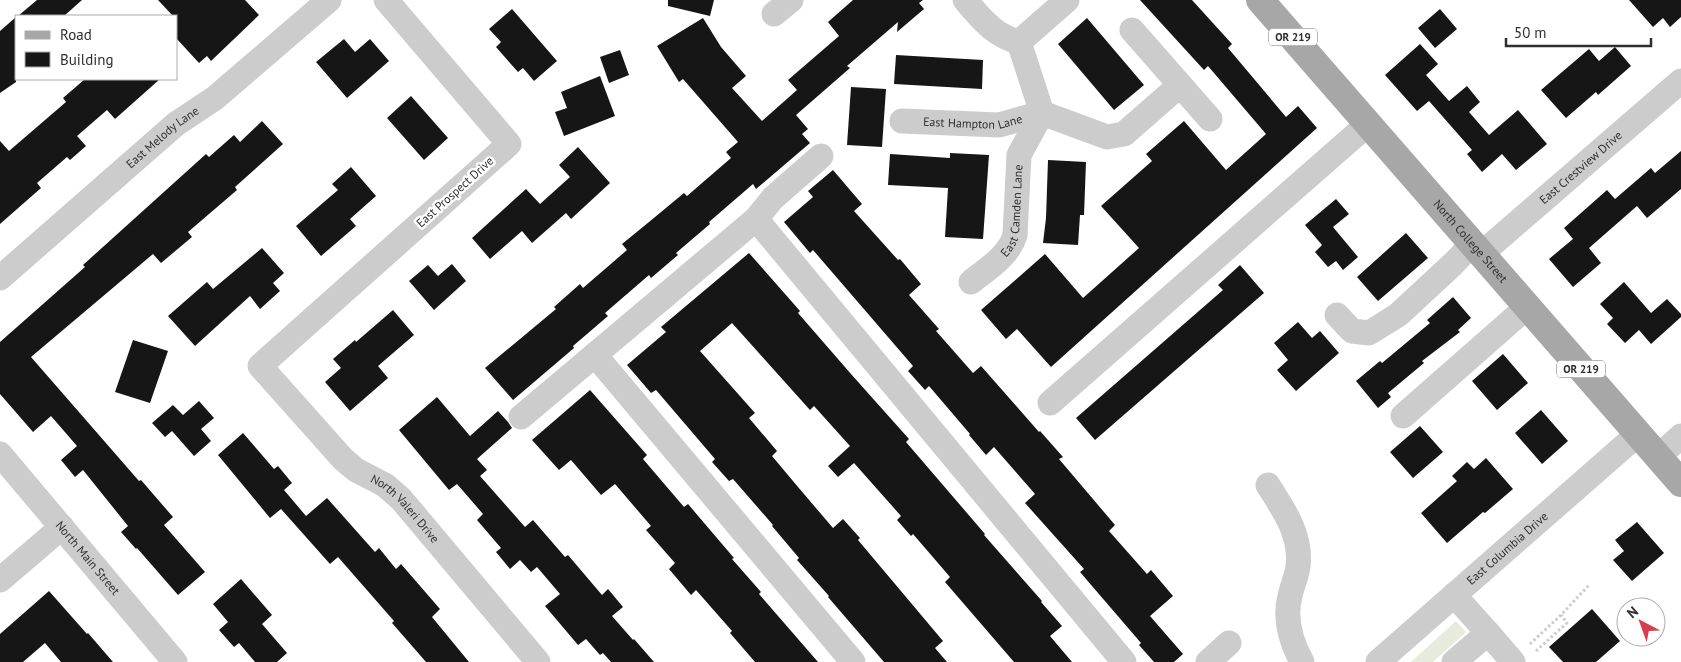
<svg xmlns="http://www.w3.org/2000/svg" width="1681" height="662" font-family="'PT Sans',sans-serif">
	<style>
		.green { fill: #e6ebde }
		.building { fill: #161616 }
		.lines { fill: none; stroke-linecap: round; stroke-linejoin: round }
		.path { stroke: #ccc; stroke-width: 3; stroke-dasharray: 2.5 2.5; stroke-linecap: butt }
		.minor { stroke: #ccc; stroke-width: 25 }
		.major { stroke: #a7a7a7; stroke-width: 28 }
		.labels { text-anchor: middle; stroke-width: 5; stroke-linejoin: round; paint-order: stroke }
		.shield { fill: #fff; stroke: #6d6d6d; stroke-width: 1 }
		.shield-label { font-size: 11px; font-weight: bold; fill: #2f2f2f }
		.street-label { font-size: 12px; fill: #2f2f2f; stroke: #fff }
	</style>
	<rect width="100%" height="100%" fill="#fff"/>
	<path class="green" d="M1456 621 1466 632 1433 662H1411Z"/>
	<path class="building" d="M37 0H82L64 16H18Z
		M158 0H245L259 15 211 61 207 56 199 63 176 38V16H173Z
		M668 0H714L710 16 668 6Z
		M853 0H923L919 3 924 9 897 32 898 22 847 66 850 68 796 115 808 129 802 134 810 143 756 189 753 184 709 222 710 224 676 253 678 255 651 278 649 275 605 313 608 316 573 346 574 348 513 400 485 368 556 309 554 307 580 284 583 288 627 250 622 244 649 222 684 193 687 196 731 158 726 152 738 142 683 79 679 82 657 46 703 18 721 47 746 76 732 88 762 121 797 90 788 80 839 36 828 22Z
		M1140 0H1192L1232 44 1228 48 1286 117 1298 106 1317 128 1051 367 1017 329 1006 339 981 310 1045 254 1083 298 1139 248 1101 206 1152 161 1146 154 1184 121 1226 170 1266 134 1208 66 1204 70Z
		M1629 0H1681V17L1670 27 1663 18 1653 27Z
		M512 9 557 61 534 81 523 68 518 72 496 47 501 42 489 29Z
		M1440 9 1457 29 1435 48 1418 28Z
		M16 17V82L0 93V31Z
		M1087 18 1144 85 1114 110 1058 44Z
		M344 39 355 52 370 39 389 61 347 98 316 62Z
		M1420 44 1438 64 1426 75 1449 101 1467 86 1480 102 1469 112 1489 135 1518 110 1547 144 1516 170 1502 154 1482 172 1467 154 1472 150 1429 101 1417 111 1385 75Z
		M1615 47 1631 66 1598 95 1596 92 1566 118 1541 90 1589 49 1599 61Z
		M620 50 629 75 609 83 600 57Z
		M896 55 983 60 982 89 894 84Z
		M600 76 615 116 564 136 555 112 567 108 561 92Z
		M85 79H160L115 119 107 110 77 136 86 146 70 160 67 157 37 183 41 188 0 224V141L9 151 66 102 63 98Z
		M851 87 886 89 882 147 847 145Z
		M411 96 448 138 424 160 387 118Z
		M262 121 283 144 235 187 237 190 188 232 192 237 161 263 153 254 31 357 139 481 141 480 173 517 164 525 205 572 178 595 137 548 136 549 121 532 128 526 83 470 75 477 61 460 77 446 51 416 33 432 0 394V342L85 267 83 265 206 154 209 157 234 135 240 142Z
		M578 147 610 183 571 219 566 213 532 243 522 231 490 259 472 238 526 189 540 204 570 177 559 165Z
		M1681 151V189L1647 218 1637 206 1589 248 1601 263 1573 287 1549 259 1573 239 1564 228 1607 190 1615 199 1651 168 1655 173Z
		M950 153 989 155 983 239 945 237 948 188 888 185 890 154 950 158Z
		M1048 160 1086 162 1084 215H1080L1078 245 1043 243 1046 218Z
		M351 167 376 196 350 219 356 226 321 256 296 226 338 190 332 184Z
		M833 170 862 204 854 211 898 260 900 259 921 284 909 295 939 329 936 331 973 373 981 366 1039 432 1040 431 1063 457 1059 459 1115 525 1109 531 1147 574 1151 570 1173 596 1150 616 1183 654 1174 662H1154L1139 645 1141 643 1080 572 1084 569 1025 503 1035 494 994 447 986 455 969 435 970 434 929 386 925 390 908 371 913 366 813 250 810 253 784 222 813 197 808 191Z
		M1336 199 1349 214 1333 227 1358 257 1343 270 1336 261 1328 267 1315 252 1322 245 1305 225Z
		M1406 233 1428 258 1378 301 1357 277Z
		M262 248 284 273 273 283 280 291 260 309 250 296 195 346 168 316 207 282 213 289Z
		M749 253 800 311 798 313 851 374 909 439 906 442 985 534 984 535 1042 601 1041 602 1062 626 1050 636 1072 662H1014L945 582 950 577 913 534 911 536 897 520 901 516 854 463 838 477 828 466 850 446 814 406 810 410 732 323 700 351 755 413 749 418 777 451 772 456 798 487 833 528 843 519 860 538 858 540 943 641 935 648 947 662H884L828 597 829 596 797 560 799 558 772 526 773 525 733 479 729 481 712 462 715 459 656 390 651 393 627 365 666 332 661 327Z
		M452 264 466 281 434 310 409 281 428 265 438 276Z
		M1240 265 1264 293 1095 440 1076 418 1223 290 1218 285Z
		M1624 282 1651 313 1667 299 1681 314V317L1651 344 1639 330 1625 343 1607 324 1613 318 1600 304Z
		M1453 297 1471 318 1458 330 1460 332 1422 361 1424 363 1388 393 1391 397 1378 408 1356 381 1380 361 1382 363 1430 323 1427 320Z
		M393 310 414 335 378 366 388 378 350 411 325 382 341 368 333 359 355 340 356 342Z
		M1298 322 1312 338 1320 331 1339 353 1296 391 1277 370 1288 360 1274 343Z
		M133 340 168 351 150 403 115 392Z
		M1503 354 1528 383 1497 410 1472 381Z
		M590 390 647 455 643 459 684 507 688 504 705 524 734 558 732 559 761 592 759 594 818 662H755L730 633 732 631 696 590 691 595 669 569 675 563 646 530 651 526 615 484 601 495 571 460 559 470 532 440Z
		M437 397 470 436 498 411 508 422 512 428 477 459 487 470 480 476 525 527 533 520 565 557 568 555 602 595 608 589 623 607 612 616 633 640 634 639 654 662H611L603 653 600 655 586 639 578 645 545 606 560 594 537 567 531 572 520 560 510 569 496 552 501 548 477 520 483 514 457 484 449 490 399 430Z
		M199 401 214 418 201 429 211 441 194 456 172 431 165 437 152 423 173 405 183 415Z
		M1541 410 1568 441 1542 464 1515 433Z
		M1420 426 1443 452 1413 478 1390 452Z
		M243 433 274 469 278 466 292 483 284 490 306 516 327 498 375 552 379 548 396 569 401 564 440 609 432 617 469 662H426L392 623 394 621 338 557 330 564 281 509 270 518 218 455Z
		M1486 458 1513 489 1485 513 1483 512 1447 543 1421 513 1457 481 1452 476 1467 462 1474 469Z
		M1637 522 1664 553 1632 581 1613 560 1624 551 1615 540Z
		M241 579 272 615 262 624 287 653 277 662H255L239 643 234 647 219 630 228 622 213 604Z
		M49 591 87 634 88 633 113 662H61L45 643 23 662H0V634Z
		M1592 609 1620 641 1596 662H1563L1549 647Z"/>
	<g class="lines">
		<path class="path" d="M1530 644 1561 615 1589 585
			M1536 651 1567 623 1561 615"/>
		<g class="minor">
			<path id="s1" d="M386 0 509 144 260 366 343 459 356 470 385 485 401 499 538 662"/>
			<path d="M965 0C982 19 993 35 1019 42"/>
			<path d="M774 14 791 0"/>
			<path d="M1132 30 1210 119"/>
			<path d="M1019 42 1067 0"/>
			<path id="s2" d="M902 121 999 125 1042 113 1107 137 1124 134 1180 85"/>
			<path d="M756 219 1124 662"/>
			<path id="s3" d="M1481 254 1681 81"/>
			<path id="s4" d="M0 278 176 124 215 98 329 0"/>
			<path id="s5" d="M971 282C987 269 1009 256 1015 235L1019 155 1042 113 1019 42"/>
			<path d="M1337 315 1352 331 1369 333 1398 315 1453 264 1472 244"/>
			<path d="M595 355 853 662"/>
			<path d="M1050 403 1368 124"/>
			<path d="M1403 416 1527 307"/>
			<path d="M521 417 756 219 773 198 821 156"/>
			<path id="s6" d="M0 454 175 662"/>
			<path d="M1658 457 1681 436"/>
			<path d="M1268 485C1283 509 1302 535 1298 566 1297 576 1292 586 1290 596 1284 619 1291 642 1302 662"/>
			<path d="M0 580 62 527"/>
			<path d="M1454 595 1488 633"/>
			<path d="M1208 662 1229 643"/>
			<path id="s7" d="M1378 662 1638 434"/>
			<path d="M1454 662 1488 633 1513 662"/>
		</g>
		<path class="major" id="s8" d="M1260 0 1681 483"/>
	</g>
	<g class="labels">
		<g class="shield">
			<rect x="1269" y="28.5" width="48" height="17" rx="4"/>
			<rect x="1557" y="360.5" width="48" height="17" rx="4"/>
		</g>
		<g class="shield-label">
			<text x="1293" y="41">OR 219</text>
			<text x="1581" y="373">OR 219</text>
		</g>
		<g class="street-label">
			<text dy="4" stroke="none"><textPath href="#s2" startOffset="71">East Hampton Lane</textPath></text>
			<text dy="4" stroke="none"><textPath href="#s4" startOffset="215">East Melody Lane</textPath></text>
			<text dy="4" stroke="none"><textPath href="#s3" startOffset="132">East Crestview Drive</textPath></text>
			<text transform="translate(455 192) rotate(-42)" y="4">East Prospect Drive</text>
			<text dy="4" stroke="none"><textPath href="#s5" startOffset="89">East Camden Lane</textPath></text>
			<text dy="4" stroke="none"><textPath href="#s8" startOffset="320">North College Street</textPath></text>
			<text dy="4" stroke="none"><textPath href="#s1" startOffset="728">North Valeri Drive</textPath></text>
			<text dy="4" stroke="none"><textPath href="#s7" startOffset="172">East Columbia Drive</textPath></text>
			<text dy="4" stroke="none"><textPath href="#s6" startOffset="136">North Main Street</textPath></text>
		</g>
	</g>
	<rect x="15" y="15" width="162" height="65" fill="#ffffff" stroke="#acacac"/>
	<rect x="25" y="31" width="25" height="8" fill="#a7a7a7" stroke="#acacac"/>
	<text x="60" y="40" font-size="15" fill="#2f2f2f">Road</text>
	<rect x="25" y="52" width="25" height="15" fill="#161616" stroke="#acacac"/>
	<text x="60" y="65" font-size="15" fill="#2f2f2f">Building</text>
	<g transform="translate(1641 622) rotate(319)"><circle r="24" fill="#ffffff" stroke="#acacac"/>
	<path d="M0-4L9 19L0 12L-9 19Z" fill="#da3d4e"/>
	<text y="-8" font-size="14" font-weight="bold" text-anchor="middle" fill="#2f2f2f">N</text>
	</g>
	<path d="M1506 38v8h145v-8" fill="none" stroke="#2f2f2f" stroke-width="2.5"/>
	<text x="1514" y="38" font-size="15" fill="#2f2f2f" stroke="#ffffff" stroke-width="4" paint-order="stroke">50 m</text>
</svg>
